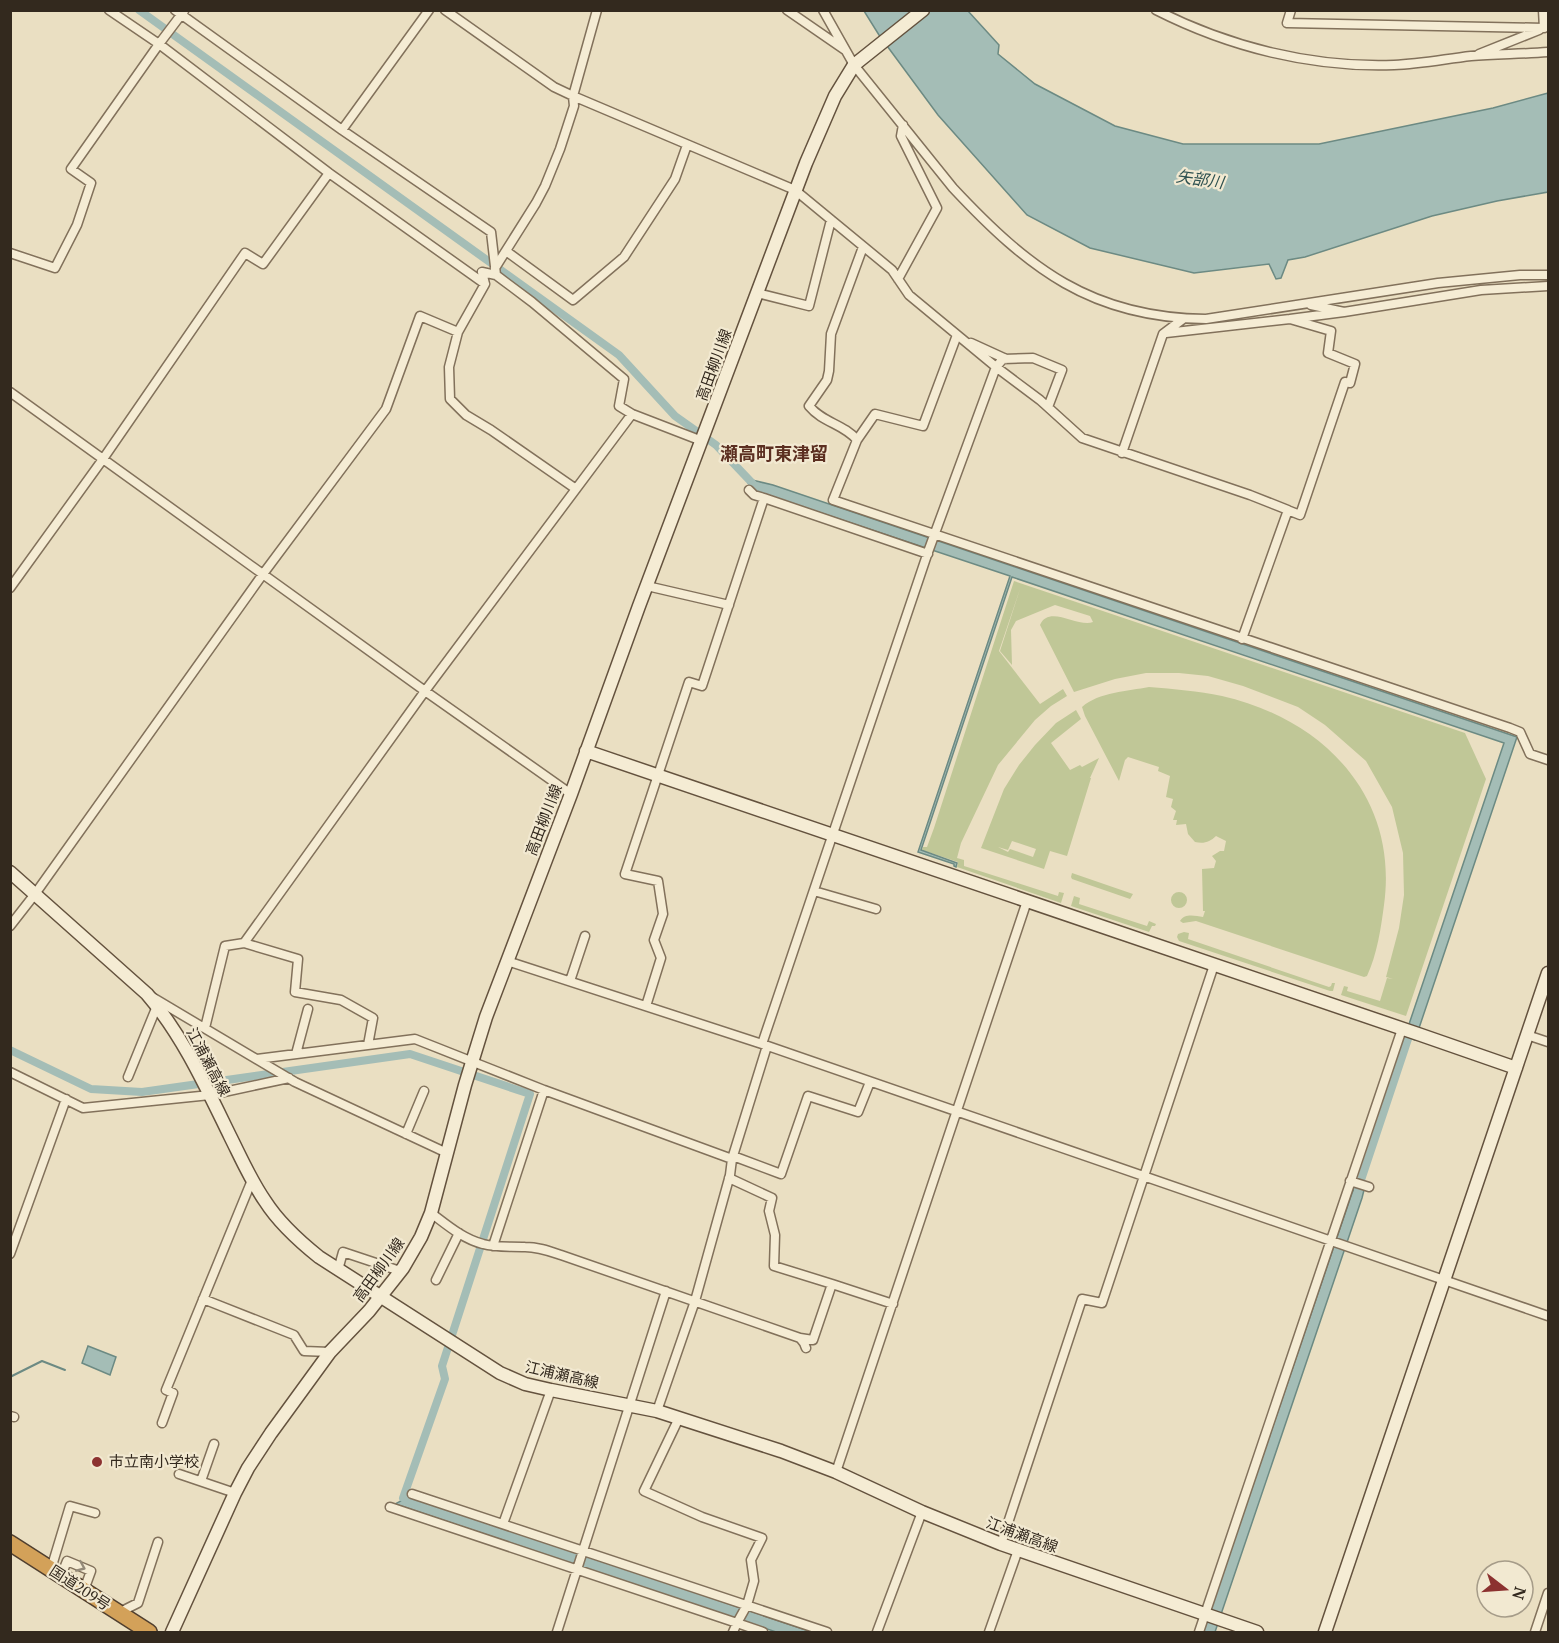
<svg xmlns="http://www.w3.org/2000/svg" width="1559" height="1643" font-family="'PT Serif','Noto Sans JP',serif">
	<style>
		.green { fill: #c0c797; fill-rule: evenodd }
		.water { fill: #a4bdb6; stroke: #6c8a83; stroke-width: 1.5 }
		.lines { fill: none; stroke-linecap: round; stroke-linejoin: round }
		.stream { stroke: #6c8a83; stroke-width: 2 }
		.canal { stroke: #a4bdb6; stroke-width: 8 }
		.street-casing { stroke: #82715b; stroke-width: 11 }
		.secondary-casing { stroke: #64523e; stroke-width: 15 }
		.highway-casing { stroke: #503f2f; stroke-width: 18 }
		.street { stroke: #f5ecd4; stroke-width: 8 }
		.secondary { stroke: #f5ecd4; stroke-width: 12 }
		.highway { stroke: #d3a159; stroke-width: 15 }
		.oneway { stroke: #948a79 }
		.poi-dot { fill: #8c3230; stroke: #f2e9d1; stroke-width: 2 }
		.labels { text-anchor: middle; stroke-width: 4.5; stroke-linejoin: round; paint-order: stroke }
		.street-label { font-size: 15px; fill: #33291e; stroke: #f2e9d1 }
		.poi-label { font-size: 15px; fill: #33291e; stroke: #f2e9d1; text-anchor: start }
		.water-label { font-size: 16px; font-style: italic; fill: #2e5150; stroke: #f2e9d1 }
		.quarter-label { font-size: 18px; font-weight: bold; fill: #5c2f21; stroke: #f2e9d1 }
	</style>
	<rect width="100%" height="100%" fill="#eadfc2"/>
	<path class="green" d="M1014 581 1465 733 1486 779 1406 1016 1341 995 1344 986 1348 987 1347 991 1380 1001 1387 978 1393 979 1386 977 1399 928 1404 895 1403 853 1392 807 1366 761 1325 725 1298 707 1243 686 1208 676 1179 673H1146L1115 679 1074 692 1040 625C1049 604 1078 628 1093 622L1090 616 1055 605 1016 621 1011 630 1012 665 1000 651 1020 589 999 651 1040 704 1063 689 1067 696 1051 706 1035 720 998 765 961 843 957 858 964 860V866L1058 896 1059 892 1064 893 1061 903 957 867 958 862 922 850 923 847H927L934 828Z
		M1149 687C1174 689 1198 691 1222 696 1323 719 1399 796 1384 905 1381 928 1377 955 1367 976L1364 977 1196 921 1183 923 1180 921C1185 913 1195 916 1203 917L1205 911H1203L1202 869 1214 868 1216 861 1212 856 1220 851H1224L1226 841 1216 836C1210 842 1204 844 1195 842L1188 834 1186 824 1176 825 1177 820H1173L1176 811 1171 807 1173 799 1166 797 1170 776 1158 771 1159 767 1128 757 1125 760 1119 781 1085 716 1082 707C1099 692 1128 691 1149 687Z
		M1076 710 1081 719 1051 743 1070 770 1080 765 1082 767 1099 758 1090 778H1091L1067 856 1050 851 1044 869 981 848 1004 789 1019 765 1035 745 1056 723ZM1012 841 1036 849 1033 857 1010 849 1008 852 998 847 1008 850Z
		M1072 873 1133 894 1130 899 1072 879 1071 877Z
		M1171 900a8 8 0 1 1 16 0a8 8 0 1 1-16 0Z
		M1074 896 1080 898 1079 904 1147 926 1149 921 1156 924 1155 926H1152L1149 932 1071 906Z
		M1184 932 1189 933 1188 939 1329 987 1331 986 1332 983H1335L1333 991H1330L1179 941 1177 937 1178 934Z"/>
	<path class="water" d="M864 11H968L999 45 998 54 1035 84 1115 126 1183 144H1319L1493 108 1548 93V192L1497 201 1432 216 1305 257 1288 260 1281 278 1276 279 1269 264 1194 273 1090 248 1027 215 938 115 879 35Z
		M752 480 773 485 1517 737 1415 1040 1405 1036 1504 743 1012 577 921 850 957 863 956 867 954 866V864L918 852 1010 576 758 492 748 483Z
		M1358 1180 1366 1182 1362 1198 1215 1632H1203L1352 1193Z
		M88 1346 116 1357 110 1375 82 1363Z
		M410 1496 812 1632H776L395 1504Z"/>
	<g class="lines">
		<path class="stream" d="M10 1377 42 1361 65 1370"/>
		<path class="canal" d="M139 10 619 355 675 416 716 445 755 486 759 487
			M10 1050 91 1089 142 1092 410 1054 530 1094 442 1366 445 1379 403 1498 415 1502
			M1358 1189 1412 1027"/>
		<defs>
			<path id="street" d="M109 10 159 44 329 173 485 284
				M175 10 342 130 491 232 496 275
				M445 10 554 87 573 96 795 190 892 270 909 295 996 367 1040 400 1082 438 1250 495 1288 510 1242 639
				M787 10 845 50
				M823 10 854 65 953 188C1028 268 1091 318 1206 319L1438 283 1520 275H1548
				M1156 10C1229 47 1312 68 1394 65 1420 64 1445 59 1471 56 1497 54 1523 54 1548 52
				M1291 10 1287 23 1544 28 1543 10
				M1479 54 1539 30
				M342 130 429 10
				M863 247 831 334 829 371 827 380 809 406C823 423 844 424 857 440L833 500 1510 728 1520 732 1530 754 1548 760
				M506 251 573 300 624 257 675 179 687 145
				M10 253 55 268 77 225 91 183 71 169 159 44 184 11
				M495 268 536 203 545 186 560 149 574 106 573 96 597 10
				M898 279 937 208 901 136 903 125
				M757 293 809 306 831 220
				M1311 305 1344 312 1481 290 1548 286
				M458 332 449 367 450 399 466 415 491 430 576 489
				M1166 333 1290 319
				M971 343 1006 359
				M10 392 425 691 571 794
				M857 440 875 414 923 426 957 335
				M1122 453 1163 334 1183 319
				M749 490 754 495 764 498 928 554
				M1285 509 1300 515 1345 382 1350 383 1355 364 1328 353 1331 331 1290 319 1344 312
				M647 586 729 605
				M10 588 103 459 245 253 263 264 329 173
				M814 891 876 909
				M10 926 35 894 263 574 386 409 420 316 458 332 485 284 482 272 496 275 532 302 624 379 619 406 632 414 702 441
				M244 943 425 691 632 414
				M507 961 762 1044 1548 1316
				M570 981 585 936
				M152 997 295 1082 447 1153
				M646 1006 661 958 654 940 663 914 658 881 625 874 689 682 702 686 764 498
				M205 1028 225 946 244 943 298 959 295 992 341 1000 373 1018 368 1045
				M1527 1035 1548 1042
				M762 1044 928 552 996 367 1003 359 1033 358 1062 370 1048 407
				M296 1054 308 1009
				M257 1059 415 1039 544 1090 732 1159
				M10 1072 83 1108 210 1095 289 1078
				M128 1077 157 1006
				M406 1134 424 1091
				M733 1156 781 1174 808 1096 858 1112 870 1082
				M729 1178 772 1198 769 1211 775 1235 774 1266 832 1284
				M1350 1181 1369 1187
				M431 1213C447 1225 463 1239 483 1244 497 1248 511 1246 525 1247 538 1247 549 1251 561 1255L800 1338 804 1343 806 1348
				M493 1246 544 1090
				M10 1254 66 1099
				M338 1270 343 1252 400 1271
				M436 1280 459 1233
				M203 1299 294 1335 304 1351 330 1352
				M800 1338 813 1340 832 1284 893 1304
				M657 1411 695 1301 730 1175 732 1159 767 1046
				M10 1416 14 1417
				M679 1418 644 1491 702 1517 762 1538 751 1560 754 1581 747 1605 737 1623 763 1632
				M162 1423 173 1393 166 1390 252 1180
				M836 1472 1027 901
				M179 1474 235 1493
				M201 1481 214 1444
				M412 1494 827 1632
				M390 1507 737 1623 733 1632
				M503 1524 551 1390
				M1001 1544 1082 1299 1102 1303 1214 965
				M51 1569 70 1506 95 1513
				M61 1576 67 1561 91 1571 84 1590
				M122 1615 126 1609 138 1603 158 1542
				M557 1632 666 1291
				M877 1632 922 1512
				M989 1632 1018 1550
				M1199 1632 1402 1029
				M1535 1632 1548 1593"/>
			<path id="secondary" d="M586 751 1421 1035 1516 1068
				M10 872 147 994C183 1036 206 1087 230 1136 241 1158 251 1181 265 1201 279 1223 299 1241 319 1257L500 1373 525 1384 551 1390 657 1411 781 1451 836 1472 922 1512 1001 1544 1257 1632
				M172 1632 235 1493 248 1468 271 1433 330 1352 369 1311 403 1268 421 1237 431 1213 465 1085 486 1017 571 794 639 606 806 163 835 96 854 65 923 10
				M1325 1632 1548 973"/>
			<path id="highway" d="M10 1543 149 1632"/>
		</defs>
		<use href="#street" class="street-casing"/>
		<use href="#secondary" class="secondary-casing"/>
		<use href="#highway" class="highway-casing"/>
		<use href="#street" class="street"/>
		<use href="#secondary" class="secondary"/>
		<use href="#highway" class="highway"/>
	</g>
	<defs><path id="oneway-chevron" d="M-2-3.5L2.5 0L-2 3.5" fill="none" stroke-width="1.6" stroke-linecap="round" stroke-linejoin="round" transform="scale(1.5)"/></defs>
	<use class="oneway" href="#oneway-chevron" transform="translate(81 1567) rotate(23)"/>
	<circle class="poi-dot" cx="97" cy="1462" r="6"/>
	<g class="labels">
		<g class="street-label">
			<text transform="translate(714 365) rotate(-70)" y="5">高田柳川線</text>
			<text transform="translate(544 820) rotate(-69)" y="5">高田柳川線</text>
			<text transform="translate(208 1062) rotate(62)" y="5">江浦瀬高線</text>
			<text transform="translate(379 1270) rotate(-54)" y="5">高田柳川線</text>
			<text transform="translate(562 1375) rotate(13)" y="5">江浦瀬高線</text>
			<text transform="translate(1022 1535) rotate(20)" y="5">江浦瀬高線</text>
			<text transform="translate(80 1588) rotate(33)" y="5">国道209号</text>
		</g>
		<g class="poi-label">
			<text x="109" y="1467">市立南小学校</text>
		</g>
		<g class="water-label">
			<text transform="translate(1200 179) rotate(8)" y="6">矢部川</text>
		</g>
		<g class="quarter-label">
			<text x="774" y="460">瀬高町東津留</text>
		</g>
	</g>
	<rect width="1559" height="1643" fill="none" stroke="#33291e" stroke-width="24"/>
	<g transform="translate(1505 1589) rotate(107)"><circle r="28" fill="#f2e9d1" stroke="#a69c89" stroke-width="1.5"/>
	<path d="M0-4.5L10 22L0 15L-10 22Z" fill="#8c3230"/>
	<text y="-9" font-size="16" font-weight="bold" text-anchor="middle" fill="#33291e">N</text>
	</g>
</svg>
